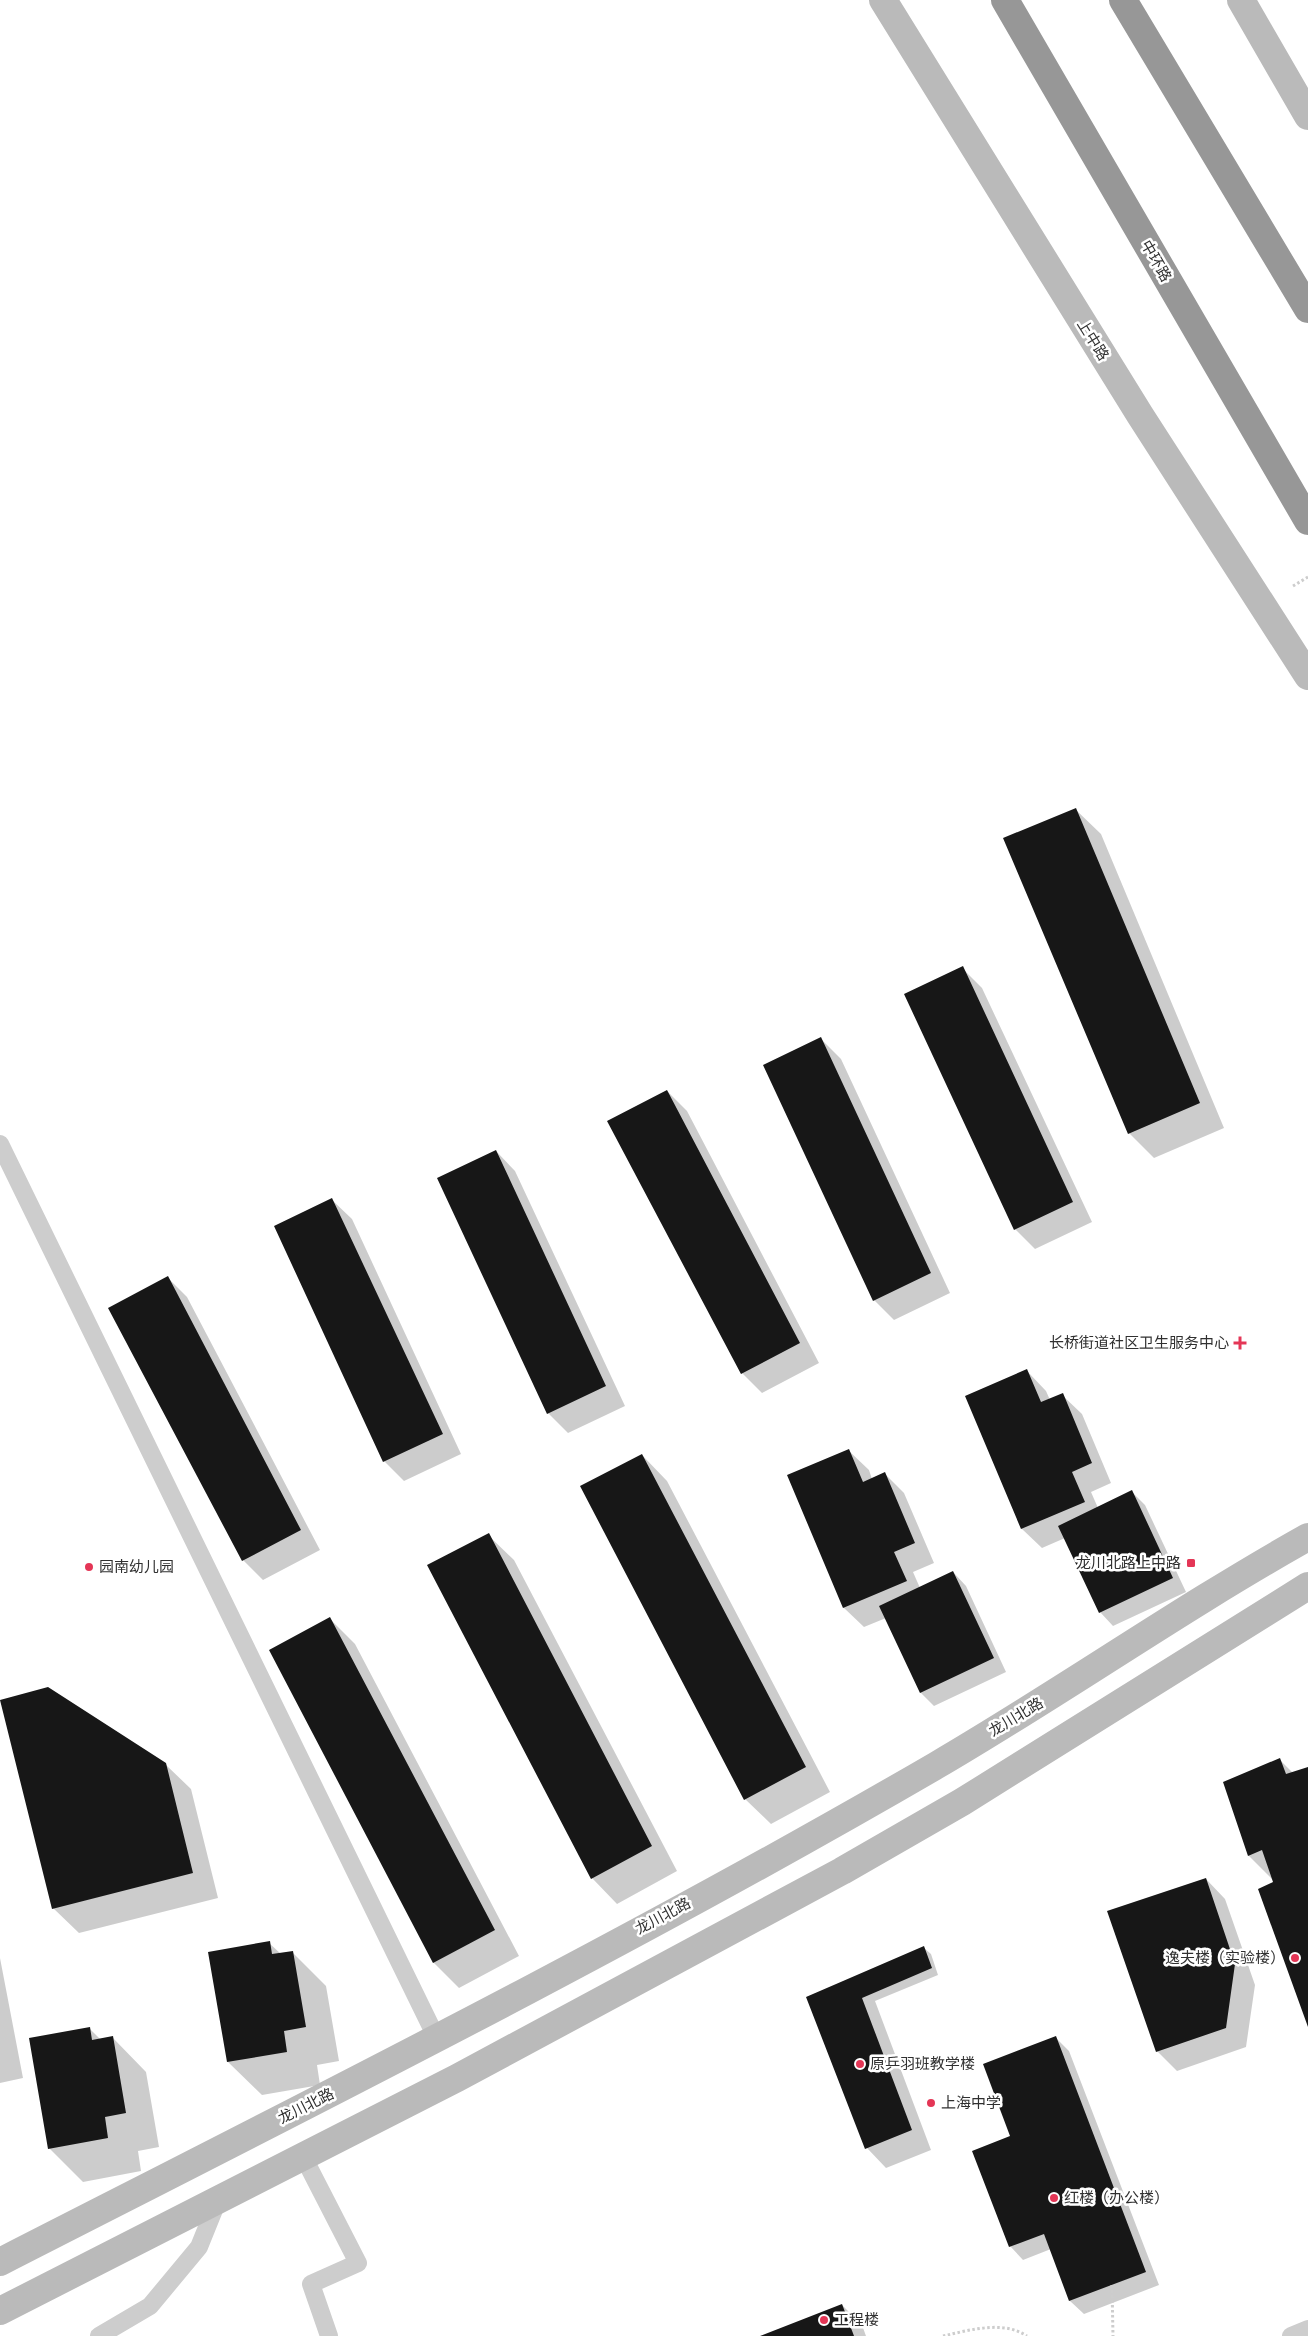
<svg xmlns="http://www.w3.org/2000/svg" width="1308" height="2336" font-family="'Asap Condensed','Noto Sans SC',sans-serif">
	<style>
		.shadow { fill: #0003 }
		.building { fill: #171717 }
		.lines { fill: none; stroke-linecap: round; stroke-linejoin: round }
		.path { stroke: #cdcdcd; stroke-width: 3; stroke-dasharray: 2.5 2.5; stroke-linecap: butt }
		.lane { stroke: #cdcdcd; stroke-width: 18 }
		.secondary { stroke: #bababa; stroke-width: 28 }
		.highway { stroke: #979797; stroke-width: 28 }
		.poi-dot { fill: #e43656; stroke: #fff; stroke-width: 2 }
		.labels { text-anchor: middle; stroke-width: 5; stroke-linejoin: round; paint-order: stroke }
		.street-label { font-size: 15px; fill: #303030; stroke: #fff }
		.poi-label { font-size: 15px; fill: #303030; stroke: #fff; text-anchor: start }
	</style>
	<rect width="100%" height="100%" fill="#fff"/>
	<path class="shadow" d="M1075 809 1101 834 1224 1128 1154 1158 1129 1133Z
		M962 968 982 988 1092 1222 1035 1249 1015 1229Z
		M821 1039 841 1059 950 1293 894 1320 874 1300Z
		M667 1091 687 1111 819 1363 762 1393 742 1373Z
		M496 1151 515 1171 625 1406 568 1433 548 1413Z
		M332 1200 352 1219 461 1454 404 1481 384 1461Z
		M168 1278 187 1297 320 1550 263 1580 243 1560Z
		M1027 1371 1046 1391 1050 1400 1062 1395 1082 1414 1111 1483 1091 1492 1098 1508 1132 1492 1145 1505 1186 1592 1113 1626 1100 1612 1065 1538 1042 1548 1022 1529 966 1396Z
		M849 1451 869 1470 872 1479 885 1474 904 1493 934 1563 913 1572 920 1588 953 1572 966 1586 1006 1672 934 1706 921 1693 886 1618 864 1627 844 1608 789 1476Z
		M642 1455 667 1481 830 1792 771 1824 745 1799Z
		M488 1535 514 1560 677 1871 617 1904 592 1878Z
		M330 1619 355 1644 519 1956 459 1988 434 1963 270 1650Z
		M1280 1760 1293 1773 1308 1768V2024L1274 1881 1249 1856 1225 1783Z
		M165 1764 191 1789 218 1898 79 1933 53 1908Z
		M1206 1879 1225 1899 1255 1985 1246 2047 1177 2071 1157 2051Z
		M269 1943 281 1954 292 1952 326 1986 339 2061 317 2065 320 2085 262 2095 228 2062Z
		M924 1948 931 1954 938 1975 875 2001 931 2150 886 2168 867 2148 807 1997Z
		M0 1958 23 2078 0 2083Z
		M89 2028 101 2040 113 2038 146 2072 159 2147 138 2151 141 2171 83 2182 49 2148Z
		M1055 2037 1069 2051 1159 2285 1084 2314 1070 2301 1051 2249 1023 2260 1010 2246 1012 2136Z
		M842 2305 862 2325 866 2336H763Z"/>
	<path class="building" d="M1076 808 1200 1103 1128 1134 1003 838Z
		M963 966 1073 1202 1014 1230 904 994Z
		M821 1037 931 1273 873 1301 763 1065Z
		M667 1090 800 1343 741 1374 607 1121Z
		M496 1150 606 1386 547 1414 437 1178Z
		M332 1198 443 1434 383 1462 274 1226Z
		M168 1276 301 1530 242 1561 108 1308Z
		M1027 1369 1041 1402 1063 1393 1092 1463 1072 1472 1085 1502 1021 1529 965 1396Z
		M849 1449 863 1482 885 1472 915 1543 894 1552 907 1581 843 1608 787 1475Z
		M642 1454 806 1767 744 1800 580 1486Z
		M1132 1490 1173 1578 1099 1613 1058 1526Z
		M489 1533 652 1846 591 1879 427 1565Z
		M953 1571 994 1658 920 1693 879 1606Z
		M330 1617 495 1930 433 1963 269 1650Z
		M48 1687 166 1763 193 1873 52 1909 0 1700Z
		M1280 1758 1286 1774 1308 1767V2027L1258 1889 1273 1882 1262 1850 1248 1856 1223 1782Z
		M1206 1878 1235 1964 1226 2028 1156 2052 1107 1911Z
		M270 1941 272 1954 293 1951 306 2027 284 2031 287 2052 227 2062 208 1952Z
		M924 1946 932 1968 862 1998 912 2130 865 2149 806 1997Z
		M90 2027 92 2040 113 2036 126 2113 105 2117 108 2138 48 2149 29 2038Z
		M1056 2036 1146 2272 1069 2301 1044 2234 1009 2247 972 2151 1010 2136 983 2064Z
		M842 2304 854 2336H760Z"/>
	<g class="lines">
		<path class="path" d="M1293 586 1308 577
			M1112 2285 1113 2336
			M943 2336C970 2330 1003 2320 1027 2336"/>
		<path class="lane" d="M0 1144 437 2039
			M303 2156 358 2263 311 2284 329 2336
			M99 2336 150 2306 199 2247 218 2200
			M1291 2336 1308 2329"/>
		<path class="secondary" d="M883 0 1140 415 1308 676
			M1241 0 1308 116
			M0 2262C315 2101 631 1943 937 1765 1062 1692 1181 1608 1308 1537
			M0 2311 457 2078 842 1871 962 1802 1308 1586"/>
		<path class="highway" d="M1005 0 1308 521
			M1123 0 1308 309"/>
	</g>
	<g class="poi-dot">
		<path d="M1237.5 1335.5h5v5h5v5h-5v5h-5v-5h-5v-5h5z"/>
		<rect x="1186" y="1558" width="10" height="10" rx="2.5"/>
		<circle cx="89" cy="1567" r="5"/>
		<circle cx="1295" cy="1958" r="5"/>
		<circle cx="860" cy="2064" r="5"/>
		<circle cx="931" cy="2103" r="5"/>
		<circle cx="1054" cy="2198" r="5"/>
		<circle cx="824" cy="2320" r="5"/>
	</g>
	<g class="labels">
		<g class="street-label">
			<text transform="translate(1156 261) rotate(60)" y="5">中环路</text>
			<text transform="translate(1093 340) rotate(58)" y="5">上中路</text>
			<text transform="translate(1016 1717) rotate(-31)" y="5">龙川北路</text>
			<text transform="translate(663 1916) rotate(-28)" y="5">龙川北路</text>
			<text transform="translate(306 2106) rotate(-27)" y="5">龙川北路</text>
		</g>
		<g class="poi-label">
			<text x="1229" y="1348" text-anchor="end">长桥街道社区卫生服务中心</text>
			<text x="1181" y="1568" text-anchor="end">龙川北路上中路</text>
			<text x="99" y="1572">园南幼儿园</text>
			<text x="1285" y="1963" text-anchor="end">逸夫楼（实验楼）</text>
			<text x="870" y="2069">原乒羽班教学楼</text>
			<text x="941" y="2108">上海中学</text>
			<text x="1064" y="2203">红楼（办公楼）</text>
			<text x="834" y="2325">工程楼</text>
		</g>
	</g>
</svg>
